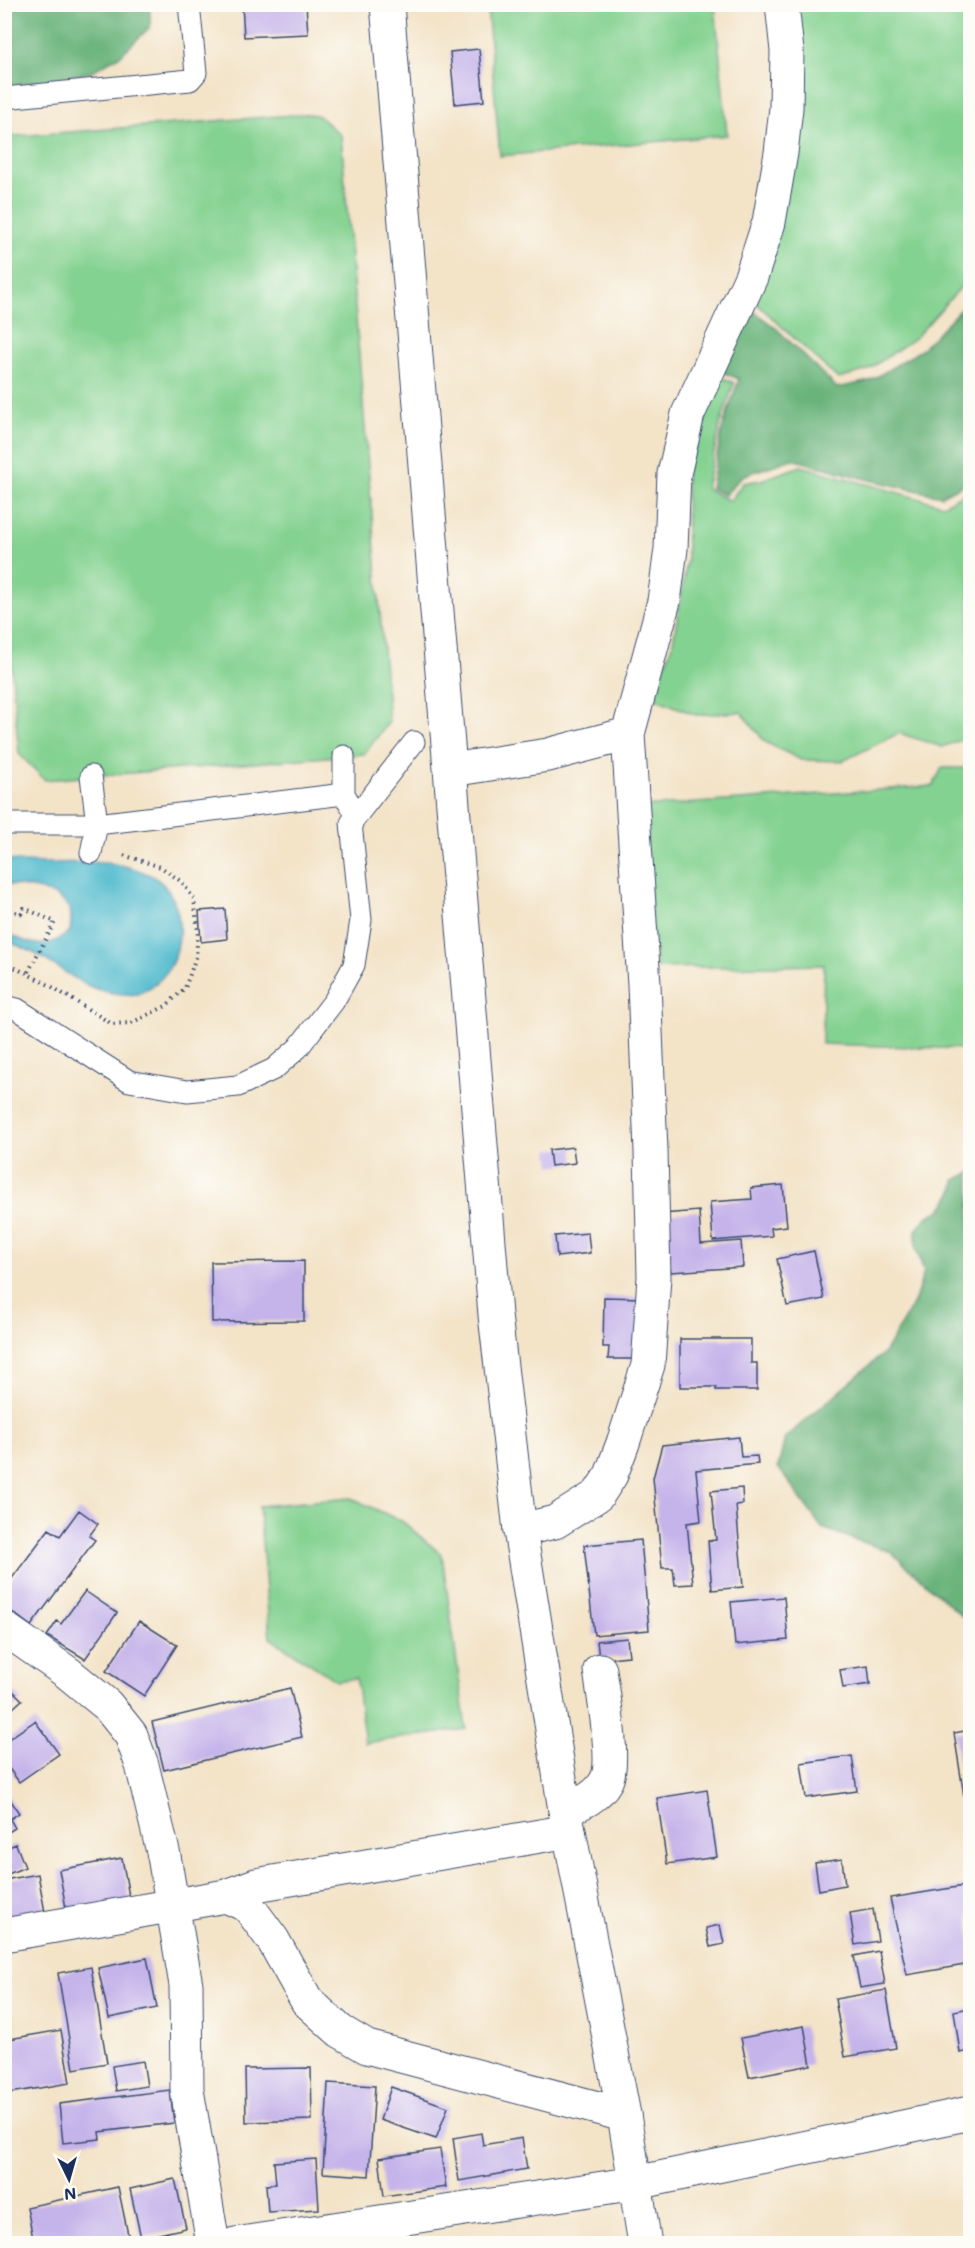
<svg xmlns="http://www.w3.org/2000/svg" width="975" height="2248" font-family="Mali,sans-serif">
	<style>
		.green { fill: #84d291; stroke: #508078; stroke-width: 1.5 }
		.forest { fill: #6bb47b; stroke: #43726c; stroke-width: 1.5 }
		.water { fill: #50bacd; stroke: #367496; stroke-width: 1.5 }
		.building { fill: #c5b4ea }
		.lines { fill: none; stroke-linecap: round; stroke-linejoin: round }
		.service-casing { stroke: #3b4a6e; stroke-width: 23 }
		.minor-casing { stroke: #3b4a6e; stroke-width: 35 }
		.tertiary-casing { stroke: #3b4a6e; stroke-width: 35 }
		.path { stroke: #3b4a6e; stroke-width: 4; stroke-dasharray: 1.5 4.5; stroke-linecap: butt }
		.service { stroke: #fff; stroke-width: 21 }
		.minor { stroke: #fff; stroke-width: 33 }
		.tertiary { stroke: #fff; stroke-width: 33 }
	</style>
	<rect width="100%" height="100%" fill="#fdfcf7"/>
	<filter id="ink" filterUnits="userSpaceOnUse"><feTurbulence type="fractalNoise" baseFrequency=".0167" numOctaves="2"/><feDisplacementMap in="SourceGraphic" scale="12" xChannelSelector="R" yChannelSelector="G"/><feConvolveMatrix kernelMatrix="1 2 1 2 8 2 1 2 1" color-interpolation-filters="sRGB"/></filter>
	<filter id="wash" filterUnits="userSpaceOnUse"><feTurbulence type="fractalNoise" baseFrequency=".008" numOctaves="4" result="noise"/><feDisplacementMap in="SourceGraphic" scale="24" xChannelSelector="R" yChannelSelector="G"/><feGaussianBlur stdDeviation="1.35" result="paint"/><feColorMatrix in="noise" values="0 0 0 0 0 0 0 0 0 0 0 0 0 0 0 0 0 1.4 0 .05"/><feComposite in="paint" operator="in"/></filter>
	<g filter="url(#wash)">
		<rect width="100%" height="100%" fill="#f3e3c7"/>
		<path class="green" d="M487 5H715L727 135 500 156Z
			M792 5H970V277L916 337 868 370 838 379 753 300Z
			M306 114 317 115 341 135 389 722 364 754 45 780 19 754 4 583V137Z
			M716 375 734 383 720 425 706 488 730 501 743 483 761 480 801 466 943 505 970 490V737L942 747 899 733 843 761 801 760 765 742 741 712 696 715 654 698 673 642 687 561 686 471Z
			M942 768H970V1049L822 1044 824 965 656 968 642 807 933 786Z
			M351 1498 403 1522 442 1555 466 1729 365 1743 356 1678 337 1681 270 1638 259 1506Z"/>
		<path class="forest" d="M5 4 150 5V27L121 55 89 73 5 87Z
			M970 299V481L941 496 870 480 792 459 742 476 725 495 711 488 722 429 739 379 717 370 745 305 776 328 837 388 870 381 921 350Z
			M970 1173V1619L964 1618 891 1552 822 1528 778 1467 785 1438 885 1352 914 1303 924 1272 916 1248V1230L928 1216 941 1210 954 1190 955 1180Z"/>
		<path class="water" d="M5 859C54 870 105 851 152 876 191 898 187 967 149 988 146 990 141 993 137 994 133 995 128 994 124 994 84 993 63 967 30 951 22 947 13 944 5 940V932C30 944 46 953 70 931 71 922 73 912 66 904 53 889 23 886 5 884Z"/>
		<g id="blocks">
			<path class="building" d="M242 4H306L308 34 244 37Z
				M479 49 484 101 455 104 450 52Z
				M225 909 227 939 201 942 199 911Z
				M4 1032H8V1071H4Z
				M4 1091H8V1123H4Z
				M573 1147 575 1163 551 1166 549 1150Z
				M783 1185 787 1226 771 1228 772 1236 713 1241 710 1202 752 1199 751 1188Z
				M699 1211 701 1244 741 1241 743 1267 671 1272 662 1214Z
				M588 1233 590 1253 557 1257 555 1236Z
				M814 1251 824 1299 787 1306 777 1259Z
				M304 1261V1321L212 1322 211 1262Z
				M604 1297 642 1298 640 1347H633V1359H608L609 1347H603Z
				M680 1339H751V1363H757V1390H716V1387H680Z
				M739 1437 741 1457 757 1456 758 1464 696 1470 701 1521 687 1523 693 1584 675 1585 673 1568H662L653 1478 662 1445Z
				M742 1488 743 1504 736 1505 743 1587 712 1590 708 1541 716 1540 711 1491Z
				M79 1510 98 1524 89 1536 95 1540 31 1626 4 1606V1577L10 1581 49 1529 60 1536Z
				M641 1540 649 1630 594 1635 584 1545Z
				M85 1591 117 1613 85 1659 47 1636 57 1621 61 1624Z
				M784 1597 788 1640 735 1645 731 1602Z
				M139 1621 177 1645 144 1696 106 1671Z
				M627 1638 629 1656 599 1659 597 1641Z
				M868 1666 870 1684 843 1688 840 1670Z
				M4 1682 22 1700 4 1716Z
				M290 1688 302 1737 164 1770 152 1722Z
				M35 1721 59 1754 19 1782 4 1762V1742Z
				M970 1730V1828H969L954 1733Z
				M852 1756 857 1791 806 1798 801 1763Z
				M4 1790 19 1813 10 1819 15 1828 4 1835Z
				M707 1790 717 1857 667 1864 657 1798Z
				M16 1844 25 1867 6 1875 4 1849Z
				M122 1858 131 1907 68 1919 59 1870Z
				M842 1859 845 1885 819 1890 815 1863Z
				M38 1874 46 1918 4 1925V1880Z
				M970 1885V1964L907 1975 890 1898Z
				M873 1909 878 1941 855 1945 850 1913Z
				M720 1925 724 1944 710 1947 706 1928Z
				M879 1951 885 1984 860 1988 854 1956Z
				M147 1958 157 2008 109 2018 98 1968Z
				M91 1967 107 2063 74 2069 58 1973Z
				M886 1990 896 2048 845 2057 835 1999Z
				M970 2008V2051L960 2053 954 2011Z
				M804 2026 811 2065 749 2077 741 2038Z
				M61 2030 70 2083 4 2094V2040Z
				M143 2061 147 2086 116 2091 112 2066Z
				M311 2068 312 2120 246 2122 245 2069Z
				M328 2083 375 2086 369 2176 323 2173Z
				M391 2087 448 2107 436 2139 380 2120Z
				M170 2090 174 2123 99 2132 100 2139 63 2143 59 2104Z
				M481 2133 483 2145 522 2138 527 2169 459 2181 453 2138Z
				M440 2149 446 2187 384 2196 379 2158Z
				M316 2159 319 2209 268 2212 266 2185 276 2184 274 2162Z
				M175 2179 186 2228 141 2238 130 2189Z
				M118 2187 130 2244H34L27 2207Z"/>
		</g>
	</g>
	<g filter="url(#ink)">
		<use href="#blocks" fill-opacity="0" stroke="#3b4a6e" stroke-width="1.5"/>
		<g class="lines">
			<defs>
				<path id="service" d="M4 98 190 80 196 73 189 4
					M344 794V756
					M4 824H97L344 794 356 814
					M91 853 97 824 91 776
					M4 1006 17 1009 129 1081 187 1091 238 1086 274 1069 298 1048 334 1001 354 965 361 920 351 823 414 742"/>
				<path id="minor" d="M451 770 548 755 628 734
					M520 1530 555 1522 598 1495 611 1475 623 1443 648 1365 654 1277 651 1151 644 984 628 734 664 601 671 549 674 474 688 414 751 277 769 222 781 153 786 108 787 51 782 4
					M4 1628 68 1673 107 1705 131 1735 142 1765 164 1856 186 1985 187 2090 213 2244
					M565 1810C582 1803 597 1797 606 1781 616 1764 603 1692 600 1670
					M226 1896 248 1906 273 1940 307 2001 340 2031 367 2047 624 2115
					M4 1935 226 1896 256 1885 569 1831"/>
				<path id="tertiary" d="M387 4 495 1315 520 1530 565 1810 624 2115 645 2244
					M235 2244 636 2183 970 2113"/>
			</defs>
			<use href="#service" class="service-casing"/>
			<use href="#minor" class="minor-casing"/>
			<use href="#tertiary" class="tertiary-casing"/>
			<path class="path" d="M4 908 21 914 24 908 55 922 27 974
				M4 962 49 985 112 1024 131 1023 166 1006 185 988 196 957 198 931 194 899 182 882 161 867 120 854"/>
			<use href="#service" class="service"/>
			<use href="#minor" class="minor"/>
			<use href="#tertiary" class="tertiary"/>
		</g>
	</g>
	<rect width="975" height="2248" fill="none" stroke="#fdfcf7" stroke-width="24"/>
	<g transform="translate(69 2179) rotate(175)" stroke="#fdfcf7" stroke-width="4.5" paint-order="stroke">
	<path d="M0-4.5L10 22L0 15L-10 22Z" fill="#1b2f5e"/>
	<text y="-9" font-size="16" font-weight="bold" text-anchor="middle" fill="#1b2f5e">N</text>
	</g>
</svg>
